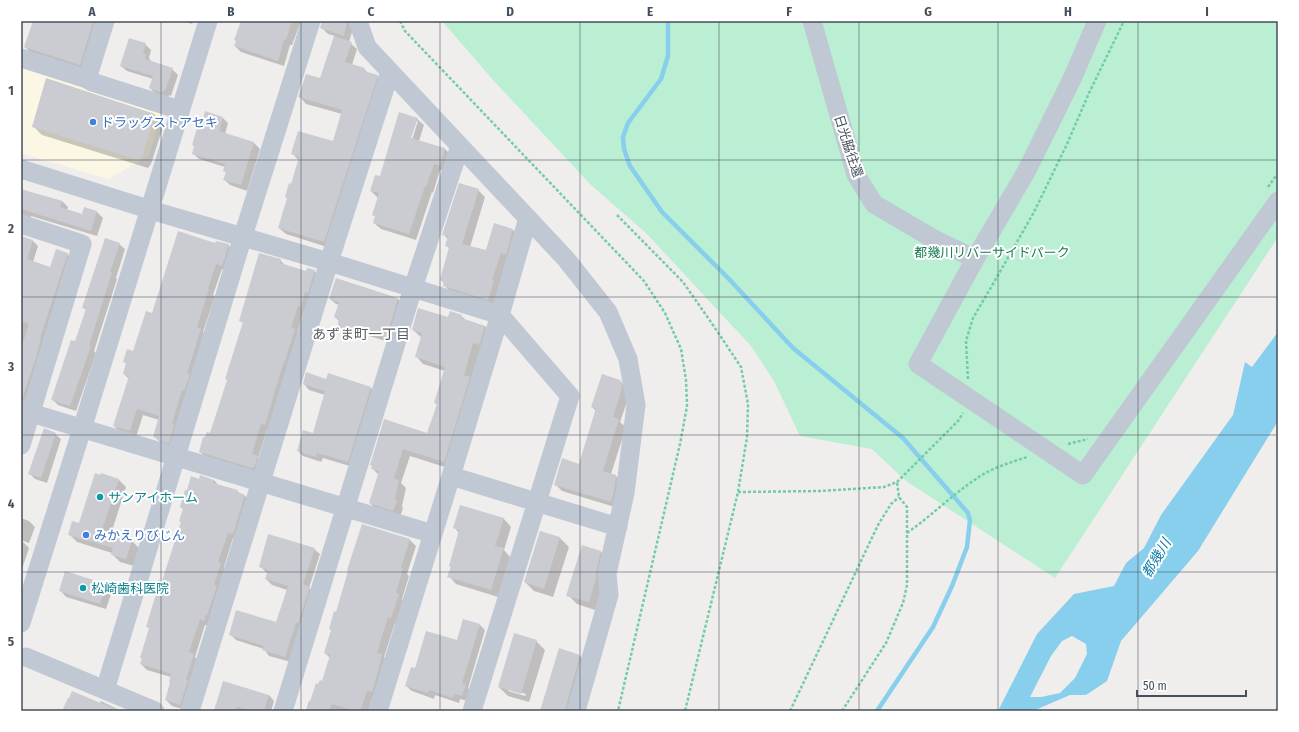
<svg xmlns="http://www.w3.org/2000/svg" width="1299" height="732" font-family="'Fira Sans Condensed','Noto Sans JP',sans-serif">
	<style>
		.commercial { fill: #fcf7e5 }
		.green { fill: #baefd3 }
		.water { fill: #87cfec; fill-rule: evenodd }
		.shadow { fill: #0003; fill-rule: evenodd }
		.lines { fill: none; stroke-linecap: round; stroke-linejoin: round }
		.stream { stroke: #87cfec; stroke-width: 4.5 }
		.building { fill: #caccd2 }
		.path { stroke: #72cda7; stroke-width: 2.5; stroke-dasharray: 3 2; stroke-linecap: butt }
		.minor { stroke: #c0c8d3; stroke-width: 19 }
		.grid { fill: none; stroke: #454f5b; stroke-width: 1; stroke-opacity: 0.55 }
		.shop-dot { fill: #3f7fe0; stroke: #fff; stroke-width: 1.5 }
		.culture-dot { fill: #0f9aa8; stroke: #fff; stroke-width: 1.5 }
		.labels { text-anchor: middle; stroke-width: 4; stroke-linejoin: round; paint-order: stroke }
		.shop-label { font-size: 13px; fill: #366cbe; stroke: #fff; text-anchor: start }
		.street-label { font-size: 13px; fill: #454f5b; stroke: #fff }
		.park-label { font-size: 13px; fill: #167c51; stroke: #fff }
		.culture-label { font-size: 13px; fill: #0d838f; stroke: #fff; text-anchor: start }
		.neighbourhood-label { font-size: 14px; fill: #5a5d62; stroke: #fff }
		.water-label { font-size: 14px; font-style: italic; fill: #0b7ba8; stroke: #fff }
		.neatline { fill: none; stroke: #454f5b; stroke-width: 1.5 }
		.grid-label { font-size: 13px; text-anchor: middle; font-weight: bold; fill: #454f5b }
	</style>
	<rect width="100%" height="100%" fill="#f0eded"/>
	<path class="commercial" d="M21 66 162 110 149 156 108 179 21 153Z"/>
	<path class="green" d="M442 21H1278V237L1055 578 906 481 872 449 800 436 774 381 751 346 646 233 590 184 494 81Z"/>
	<path class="water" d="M1278 332V421L1198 551 1121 641 1107 681 1086 695H1070L1033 711H998L1037 634 1074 594 1114 586 1126 563 1144 548 1161 515 1233 415 1245 362 1252 367ZM1072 636 1086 644 1087 654 1075 678 1060 693 1041 697H1030L1051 656 1062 641Z"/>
	<path class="shadow" d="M36 21H102L86 70 31 53 25 47Z
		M183 21H193L192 24Z
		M242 21H307L304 25 300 24 292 45H290L284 66 241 52 235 46Z
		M324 21H349L353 29 349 42 357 49 352 65 364 69 368 73 377 76 383 82 330 248 286 234 279 228 288 199 286 197 292 185 299 161 293 154 333 143 342 114 306 104 300 97 321 79 335 36 328 34 322 28Z
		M145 44 151 50 149 58 151 61V62L172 69 178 75 171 96 169 95 168 98 156 94 150 88 153 79 127 71 121 66Z
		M47 79 155 115 164 124 151 164 148 168 42 135 33 126Z
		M399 113 417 119 424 125 419 141 445 149 452 156 447 172 440 170 433 193 432 192 416 240 381 229 374 223 376 217 373 215 378 198 371 191 376 176 380 178ZM416 121H418L411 143 409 142Z
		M223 118 228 123 225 134 254 143 260 149 247 191 230 185 225 180 227 173 224 171 225 167 199 159 193 153Z
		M21 190 62 201 68 207 67 210 83 215 85 208 97 212 103 218 97 236 31 216 30 218 21 215Z
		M478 190 485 197 470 247 486 251 495 224 513 230 520 237 495 306 451 292 444 285V283L441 280 450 249 446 245 448 239 443 234Z
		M21 236 33 241 38 246 33 262 51 268 67 254 73 260 29 405 21 406Z
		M119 244 125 249 116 278 117 279 94 351 96 353 76 411 58 405 52 399 76 343 86 310 83 307Z
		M216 244 228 245 234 251 228 271 222 269 213 295 215 296 203 332 207 335 174 448 160 442 154 436 159 420 143 415 136 437 120 432 114 426 129 379 124 374 127 364 124 361 134 353 152 315Z
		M280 260 285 265 307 272 314 271 320 277 307 312 304 311 297 333 300 336 271 431 267 430 258 458 263 462 260 473 206 458 200 452 210 434 228 381 226 379 243 323 240 321Z
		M336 279 398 299 404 305 392 343 363 334 361 339 344 334 338 328 340 322 335 317 339 305 336 304 330 299Z
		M461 316 466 320 485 326 492 334 451 469 410 456 401 483 406 488 402 506 403 508 400 517 377 510 370 503 379 475 372 468 373 466 428 434 437 405 435 402 445 371 423 364 416 356 422 338 413 330 449 318Z
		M327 380 371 388 376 393 353 467 323 458 321 462 303 456 298 451 313 434 325 395 309 390 304 384Z
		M620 381 627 388 629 396 620 422 626 427 611 474 616 476 623 483 618 508 562 491 555 484 579 465 596 411 592 407Z
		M55 434 61 439 47 483 35 479 29 473Z
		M118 479 126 487 111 534 132 541 139 548 134 566 120 562 112 554V553L77 542 69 534 80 525Z
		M200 480H214L218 485 237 491 241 494 245 496 251 501 238 539 233 538 224 567 226 569 210 626 205 625 195 657 199 661 186 710 172 706 166 700 171 684V677L147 670 141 664 143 659 141 657 182 523 184 510 181 507Z
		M21 518 29 521 35 527 29 543 21 540Z
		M504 519 511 527 504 550 510 557 498 597 456 584 449 576 451 568 450 566 459 533 454 527Z
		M540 532 560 538 569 547 553 597 534 591 525 582Z
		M409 539 416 546 407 574 409 576 402 599 404 601 397 624 395 623 384 657 388 662 373 696 368 711H306L309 701 311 702 319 685 323 682 330 658 325 653 336 613Z
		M21 540 29 548 21 572Z
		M314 549 320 554 309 588 315 593 291 662 269 656 264 649 236 640 230 634 276 624 287 590 272 585 266 579 268 573 266 572 260 566Z
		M600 551 609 560 598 611 577 604 568 595Z
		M106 585 112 591 106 609 66 597 61 591Z
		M480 625 485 630 468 688 471 691 468 701 460 699 459 703 435 695 434 699 412 691 406 686 457 641Z
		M536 641 545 650 529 702 508 696 499 687ZM508 689 526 694 525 696 508 691Z
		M560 650 580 656 589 665 576 711H541Z
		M269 695 274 701 271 711H211V710L214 711 216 704Z
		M101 701 121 711H64L100 703Z"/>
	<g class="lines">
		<path class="stream" d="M668 21V56L661 79 628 123 623 137 624 149 630 166 662 212 729 279 793 348 903 438 968 513 970 520 967 547 952 586 933 627 877 711"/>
	</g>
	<path class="building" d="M33 21H93L80 65 24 47Z
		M241 21H292L286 40 284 39 278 61 234 46 236 41 234 40Z
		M322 21H347L344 36 320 28Z
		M334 36 352 42 345 62 365 68 364 71 378 75 324 242 278 228 287 198 285 197 289 183 291 184 299 157 291 154 298 131 333 141 342 110 298 97 306 74 320 78Z
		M129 38 146 43 143 53 146 54 145 59 173 68 165 91 163 90 162 93 149 88 153 76 120 66Z
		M46 78 155 114 143 155 138 160 32 127Z
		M205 111 223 117 219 131 254 142 241 185 223 180 226 172 223 171 225 164 192 154 194 146 192 145 200 118 203 119Z
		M399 112 418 118 411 138 445 148 440 166 434 164 426 187 425 186 409 234 373 223 375 216 372 215 379 193 370 191 375 175 380 176Z
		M459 183 479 189 462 244 486 250 494 223 513 229 506 254 501 253 492 280 494 281 488 300 443 286 444 282 440 280 449 247 445 246 448 236 442 235Z
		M21 189 62 201 60 207 82 214 84 207 97 211 91 231 21 209Z
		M178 231 215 243 216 241 229 244 222 266 216 264 208 289H209L197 327 201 329 187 373 190 374 184 391 182 390 172 423 174 424 169 443 157 440 158 438 153 437 159 416 137 409 130 431 113 426 129 376 123 374 126 363 123 362 127 349 133 351 146 311 152 313Z
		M21 236 33 240 27 259 50 267 56 249 68 253 40 338H41L36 358 23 396 21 395V348L29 324 21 321Z
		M105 238 120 243 110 272H112L89 346H91L70 406 51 400 71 340 75 341 86 309 82 308Z
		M259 253 281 259 280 263 306 271 307 268 315 270 308 293 305 292 301 306H298L291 328 295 329 285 361H284L265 425 261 424 252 454 258 456 254 467 252 468 199 452 203 437H205L207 432 210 433 227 380 225 379 243 322 239 321Z
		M336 278 398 298 386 338 357 329 356 334 337 328 339 319 334 317 339 302 329 299Z
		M418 308 448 317 450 311 462 315 461 318 485 326 479 345 473 343 464 375 470 377 444 462 403 449 394 478 399 480 395 499 397 500 393 511 369 503 379 471 371 469 372 466 370 465 384 419 427 433 437 404 434 403 445 367 415 357 422 333 412 330Z
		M306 372 326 379 328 373 371 387 348 462 317 453 316 457 297 451 303 430 313 433 325 391 303 384Z
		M602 374 620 380 622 388 613 417 619 419 603 471 616 475 614 491 611 502 554 485 562 458 579 464 596 408 591 407Z
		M44 428 56 433 41 478 28 474Z
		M95 473 100 475 101 473 119 479 102 530 132 540 126 559 111 555 113 548 68 535 72 521 79 523Z
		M200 475 214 480 213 483 238 490 237 492 245 495 233 534 228 533 218 562 221 563 214 585 217 586 207 615H206L204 621 200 619 189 652 194 654 186 680H188L180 705 165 700 170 683 169 682 171 674 140 664 142 658H140L149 628 146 627 156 594 154 593 158 580 162 581 181 522 179 521 183 509 180 507 185 490H187L191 476 199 479Z
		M460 505 504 518 495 546 504 548 491 590 447 577 451 567 449 566 459 530 453 528Z
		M362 524 410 539 401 568H403L396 593 399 594 391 618 388 617 377 653 382 654 377 675 372 692 367 691 360 711H355L332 704 329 711H307L316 683 318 684 320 680 322 681 330 655 324 653 331 630 329 629 334 611 336 612 348 571 347 570Z
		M540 531 560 537 544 589 524 582Z
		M268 534 315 548 303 584 310 587 298 623H296L285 657 262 650 264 646 229 635 236 610 276 622 288 586 265 579 268 570 259 567Z
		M582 545 601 551 596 572V578L589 602 566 596Z
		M65 571 106 584 100 604 59 591Z
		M463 619 480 624 462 683 466 684 462 696 454 694 453 698 429 690 428 693 405 686 411 667 415 668 426 631 457 640Z
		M514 633 537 640 521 694 498 687Z
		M559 648 580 655 565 710V711H540Z
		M223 681 269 695 264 711H251L237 707 236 711H214Z
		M72 691 120 711H62L68 698H69Z"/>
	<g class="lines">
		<path class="path" d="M400 21 405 31 644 281 665 313 681 349 686 380 687 406 680 444 618 711
			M1268 187 1278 173
			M617 215 683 282 713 325 741 367 748 404 747 437 738 492 685 711
			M968 379 966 341 973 318 993 284 1034 212 1067 144 1089 93 1124 21
			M1068 444 1088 439
			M738 492 820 491 884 487 897 482 958 421 963 413
			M907 533C931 516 952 495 976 479 991 468 1009 463 1027 457
			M790 711 878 525 891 504 899 497
			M842 711 886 643 903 603 907 585V507L899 497 897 482
			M1276 711 1278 708"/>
		<path class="minor" d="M358 21 367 47 566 259 608 312 628 359 636 405 625 493 607 574 609 595 576 711
			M812 21 856 175 874 204 932 238 975 259
			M1097 21 1072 79 1026 172 975 259 918 364 1083 475 1278 201
			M21 58 87 79 105 21
			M87 79 92 82 180 110
			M21 169 164 214 329 262 500 315 570 396 472 711
			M528 218 500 315 451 476 618 527
			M21 224 82 244 21 445
			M21 410 433 534
			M21 623 82 429 208 21
			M26 657 155 711
			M105 690 243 236 311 21
			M190 711 329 262 390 72
			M283 711 413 288 460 146
			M378 711 451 476"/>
	</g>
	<path class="grid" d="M161 21V711M301 21V711M440 21V711M580 21V711M719 21V711M859 21V711M998 21V711M1138 21V711M21 160H1278M21 297H1278M21 435H1278M21 572H1278"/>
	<g class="shop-dot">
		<circle cx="93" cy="122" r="4"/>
		<circle cx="86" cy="535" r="4"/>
	</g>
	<g class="culture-dot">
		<circle cx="100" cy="497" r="4"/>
		<circle cx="83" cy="588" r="4"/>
	</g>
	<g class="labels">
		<g class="shop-label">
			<text x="101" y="127">ドラッグストアセキ</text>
			<text x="94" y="540">みかえりびじん</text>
		</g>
		<g class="street-label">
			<text transform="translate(849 146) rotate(72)" y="5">日光脇往還</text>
		</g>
		<g class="park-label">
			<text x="992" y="257">都幾川リバーサイドパーク</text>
		</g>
		<g class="culture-label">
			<text x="108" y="502">サンアイホーム</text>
			<text x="91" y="593">松崎歯科医院</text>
		</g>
		<g class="neighbourhood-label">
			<text x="361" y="339">あずま町一丁目</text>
		</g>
		<g class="water-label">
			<text transform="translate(1156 558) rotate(-59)" y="5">都幾川</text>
		</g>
	</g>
	<rect width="1299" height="732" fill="none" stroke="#ffffff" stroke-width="44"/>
	<path d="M1137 690v6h109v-6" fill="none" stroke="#454f5b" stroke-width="2"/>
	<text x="1143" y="690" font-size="12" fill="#454f5b" stroke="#ffffff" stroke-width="3" paint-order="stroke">50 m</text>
	<rect x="22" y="22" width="1255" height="688" class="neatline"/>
	<g class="grid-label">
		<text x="92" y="16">A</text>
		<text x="231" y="16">B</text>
		<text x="371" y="16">C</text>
		<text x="510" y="16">D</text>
		<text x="650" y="16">E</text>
		<text x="789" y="16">F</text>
		<text x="928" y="16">G</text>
		<text x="1068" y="16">H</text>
		<text x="1207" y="16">I</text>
		<text x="11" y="95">1</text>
		<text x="11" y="233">2</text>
		<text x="11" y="371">3</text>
		<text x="11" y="508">4</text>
		<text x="11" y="646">5</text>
	</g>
</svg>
